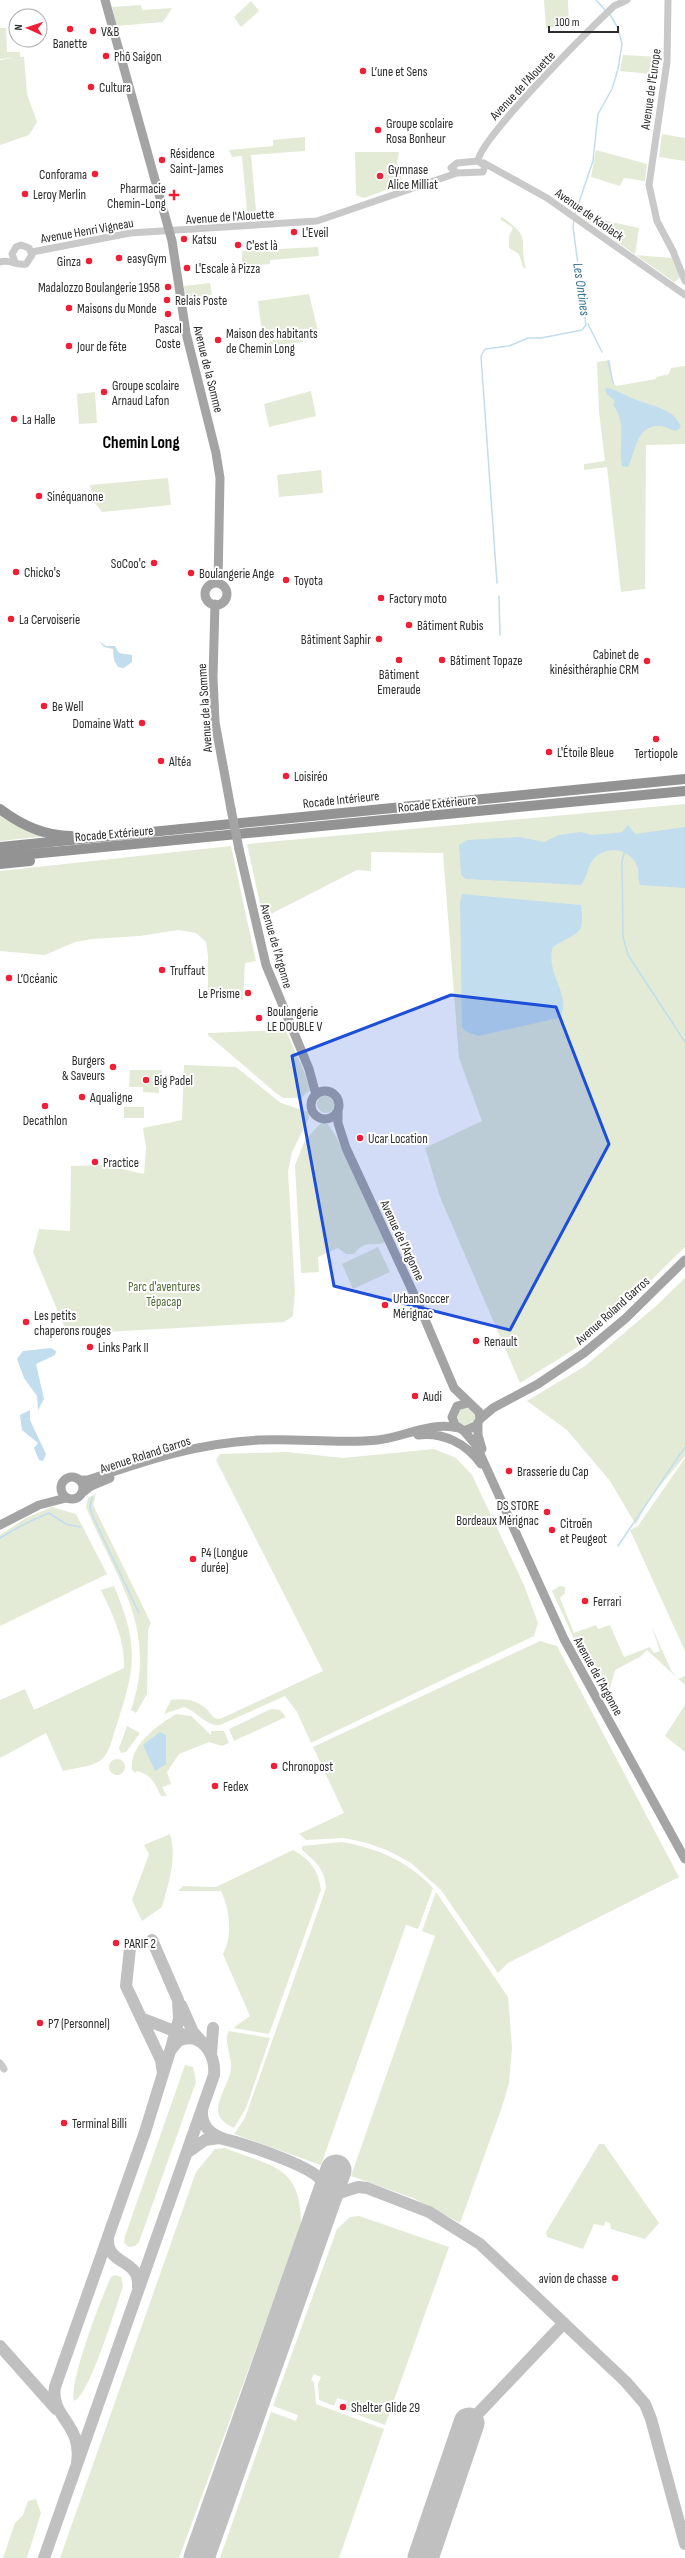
<svg xmlns="http://www.w3.org/2000/svg" width="685" height="2558" font-family="'Sofia Sans Condensed',sans-serif">
	<style>
		.green { fill: #e3ebd7 }
		.water { fill: #c2dded }
		.lines { fill: none; stroke-linecap: round; stroke-linejoin: round }
		.stream { stroke: #c2dded; stroke-width: 1.5 }
		.taxiway { stroke: #c0c0c0; stroke-width: 12 }
		.runway { stroke: #c0c0c0; stroke-width: 31 }
		.minor { stroke: #c9c9c9; stroke-width: 7 }
		.major { stroke: #a4a4a4; stroke-width: 9 }
		.highway { stroke: #939393; stroke-width: 10 }
		.major-bridge { stroke: #a4a4a4; stroke-width: 9 }
		.marked { fill: #1d4ed8; fill-opacity: 0.2; stroke: #1d4ed8; stroke-width: 3; stroke-linejoin: round }
		.poi-dot { fill: #f11f36; stroke: #fff; stroke-width: 1.5 }
		.labels { text-anchor: middle; stroke-width: 4; stroke-linejoin: round; paint-order: stroke }
		.poi-label { font-size: 13px; fill: #2c2c2c; stroke: #fff; text-anchor: start }
		.street-label { font-size: 13px; fill: #2c2c2c; stroke: #fff }
		.park-label { font-size: 13px; fill: #506a37; stroke: #fff }
		.water-label { font-size: 14px; font-style: italic; fill: #357192; stroke: #fff }
		.district-label { font-size: 17px; font-weight: bold; fill: #000; stroke: #fff }
	</style>
	<rect width="100%" height="100%" fill="#fff"/>
	<path class="green" d="M544 0H568L569 26 546 28Z
		M251 1 259 11 241 27 234 17Z
		M141 5 142 10 172 8 163 22 117 26 112 7Z
		M0 28H6L7 52H20V57H24L27 94 37 122 29 135 0 145V60L13 58 0 59Z
		M623 55 661 57 659 75 620 71Z
		M662 134 685 138V161L659 157Z
		M305 137V151L251 155 257 221 248 222 242 156 232 157 229 150 273 146V140Z
		M596 150 647 164 645 181 624 178 620 186 591 177Z
		M355 152H399L397 164 403 184 364 198 356 195Z
		M579 215 639 228 635 255 672 258 680 278 674 282Z
		M502 217C533 239 518 237 526 269L523 267 519 254 509 248V236L513 228 500 219Z
		M318 247 319 256 270 260V264L242 266V251Z
		M210 283 212 295 185 298 184 286Z
		M309 294 319 335 286 331 262 334 258 301Z
		M301 336 303 342 269 346 268 343 279 337Z
		M610 360 613 381 616 386 656 379V377L669 374 671 368 685 366V444L646 445 645 589 621 592 607 467 584 470V464L605 461 599 412 597 362Z
		M311 391 316 416 269 427 264 404Z
		M95 392 97 423 79 424 77 394Z
		M321 470 323 493 279 497 277 475Z
		M168 478 171 505 102 512 93 501 90 485Z
		M685 804V1247L624 1307 576 1348 520 1383 440 1197 425 1148 482 1121 459 1058 443 853 371 852V871L357 870 263 918 247 844Z
		M0 812 47 836 0 841Z
		M231 846 256 961 245 963 243 1000 208 990V956L206 942 196 933 178 930 140 936 92 939 75 942 45 955 0 951V871Z
		M283 1030 286 1031 305 1074 310 1090 301 1098H283L277 1094 208 1035V1033Z
		M184 1065 236 1067 281 1103 308 1112 309 1118 292 1152 288 1171 295 1292 293 1316 284 1322 71 1334 63 1324 33 1252 39 1229 70 1231 71 1166 104 1165 144 1174 146 1148 143 1128 182 1120Z
		M130 1070H162V1087H159V1093L143 1092V1087H129Z
		M317 1104a9 9 0 1 1 18 0a9 9 0 1 1-18 0Z
		M124 1107H144V1118H124Z
		M322 1122 328 1124 337 1138 386 1242C372 1248 366 1238 354 1254H346L338 1248 318 1257 319 1272 301 1273 295 1165 305 1140Z
		M378 1247 390 1272 353 1289 342 1264Z
		M685 1278V1456L649 1499 636 1525 610 1481 567 1430 527 1401 585 1366 656 1306Z
		M457 1417a9 9 0 1 1 18 0a9 9 0 1 1-18 0Z
		M434 1449 456 1458 472 1475 524 1585 538 1623 534 1636 311 1743 297 1712 285 1696 220 1725C205 1726 198 1712 184 1707L164 1714 171 1700C190 1697 203 1702 214 1718L220 1719 323 1671 216 1460 220 1454 287 1452 343 1458Z
		M685 1458V1651L630 1530 638 1526Z
		M96 1494 93 1505 151 1623 148 1630 147 1694 136 1713 131 1710C159 1628 116 1580 86 1507L88 1498Z
		M52 1507 76 1514 107 1574 0 1626V1535L26 1518Z
		M114 1586C139 1646 136 1666 116 1727 112 1738 110 1753 101 1760 92 1767 74 1768 63 1771L46 1733 0 1758V1700L25 1689 34 1710 124 1668C125 1639 113 1616 101 1590Z
		M560 1586 565 1587V1593L560 1598 574 1633 596 1625 598 1629 610 1625 624 1657 650 1647 654 1653 660 1651 651 1625 671 1670 678 1679 685 1676V1685L647 1650 640 1657 615 1670 610 1688 594 1678 586 1665 552 1591Z
		M540 1641 557 1646 679 1877 508 1963 498 1973 441 1890 411 1863 389 1851 367 1843 344 1838 306 1840 299 1834 344 1813 313 1747Z
		M685 1705V1752L665 1736Z
		M271 1709 280 1710 286 1717 234 1741 229 1729Z
		M176 1714 191 1716 211 1735V1731H224L229 1743 222 1746 209 1742 179 1754 167 1772 171 1784 162 1787 167 1796H161C154 1782 152 1775 137 1771L135 1773 132 1770C129 1745 157 1726 176 1714Z
		M127 1726 140 1733 126 1752 121 1753 119 1748Z
		M109 1767a8 8 0 1 1 16 0a8 8 0 1 1-16 0Z
		M170 1834C177 1859 169 1882 162 1907L142 1921 132 1900 149 1854 144 1845Z
		M342 1842C377 1848 408 1861 433 1888L418 1929 406 1925 321 2165 234 2134 245 2118 326 1888C325 1869 315 1861 302 1850V1846Z
		M293 1850C310 1859 319 1871 321 1890L269 2034 233 2028 250 2016 223 1954C233 1935 230 1910 221 1891H178L183 1886 216 1887Z
		M436 1892 508 1997 512 2048 509 2083 502 2107 460 2223 413 2198 351 2176 435 1936 422 1931Z
		M229 2031 270 2038 246 2108 234 2128C227 2124 218 2120 218 2110 218 2096 230 2082 231 2068 232 2056 223 2041 229 2031Z
		M185 2065 193 2067 196 2082 139 2242 135 2246 129 2247 124 2243 125 2236Z
		M599 2144H604L659 2223 645 2239 611 2229 610 2223 605 2222 604 2226 594 2224 583 2249 547 2237 546 2232Z
		M225 2148C272 2167 302 2165 301 2227L179 2558H60L196 2172 215 2149Z
		M359 2216 449 2247 385 2425 345 2410 347 2401 337 2398 334 2406 319 2400 318 2384 321 2377 314 2374 311 2380 314 2382 316 2404 384 2429 339 2558H220L271 2412 296 2421 298 2415 273 2406 337 2229 350 2217Z
		M115 2275 121 2277 123 2286C117 2304 89 2397 74 2401 68 2384 102 2296 111 2277Z
		M36 2499 41 2513 27 2558H3L15 2523 23 2515 28 2501Z"/>
	<path class="water" d="M605 388C616 389 624 395 634 399 651 406 674 408 681 427L676 431C671 430 666 427 661 426 636 424 636 451 628 467L622 466C618 446 627 422 613 405L615 401 607 394Z
		M99 641 106 646H115L119 653 132 655V662L124 668 118 667 114 660 113 649 104 647Z
		M628 825 635 834 685 827V888L640 885C637 878 640 870 636 864 626 845 601 846 590 864 587 871 586 879 581 885L466 879 461 875 459 845 467 840 519 837 544 842 559 835 581 832 592 835 616 833 622 832Z
		M462 894 581 905C585 938 578 930 553 947 544 973 574 997 559 1018L478 1036 465 1031 462 1027 460 903Z
		M51 1348 56 1351 55 1355 36 1364 44 1399 38 1410 37 1396 24 1378 17 1359 23 1351Z
		M30 1410V1420L46 1454 43 1461 39 1460 34 1448 38 1443 22 1430 20 1415Z
		M160 1732 166 1735V1764L155 1771 143 1745Z"/>
	<g class="lines">
		<path class="stream" d="M596 0 606 11
			M575 214 593 161 598 114 612 89 618 69 622 44 618 28 609 13
			M588 324 602 352
			M608 361 613 383
			M497 583 481 356 485 349 509 346 528 338H541L582 330 586 325 573 227 574 220
			M499 596 500 635
			M625 850 622 861 623 937 628 955 685 1042
			M92 1497 90 1508 94 1519 139 1613
			M0 1538C16 1528 32 1520 49 1513L66 1524 80 1527
			M618 1546 685 1447"/>
		<path class="taxiway" d="M152 1940 178 2000 179 2019 171 2048
			M130 1948 126 1986 161 2060 163 2073
			M181 2005 193 2032 202 2042
			M141 2018 182 2034
			M211 2054 213 2028
			M202 2110C201 2126 210 2134 224 2139
			M187 2153 205 2140 219 2138C239 2142 310 2165 321 2180 328 2190 325 2200 322 2210
			M321 2215 339 2193 358 2187 367 2188 429 2212 480 2244 626 2382 645 2404 651 2419 685 2544
			M108 2237C106 2267 140 2257 138 2287
			M0 2346 56 2409
			M469 2423 564 2323
			M44 2558 214 2075C216 2054 201 2030 178 2041L170 2051 145 2132 55 2387C50 2418 83 2423 77 2463"/>
		<path class="runway" d="M199 2558 336 2170
			M423 2558 469 2423"/>
		<path class="minor" d="M668 0 667 62 649 185 657 221 674 253
			M478 161C480 138 591 28 614 6L627 0
			M478 161 485 166 483 172 457 173 451 168 457 163Z
			M484 163 547 198 685 295
			M672 249 685 281
			M32 252 130 233 317 221 457 173
			M0 262C10 259 17 266 26 264L32 255 29 248 21 245 16 247 12 254 15 262
			M0 2063 4 2069"/>
		<path class="major" d="M105 0 172 241 186 333 216 453 220 478 218 583
			M205 594a11 11 0 1 1 22 0a11 11 0 1 1-22 0Z
			M215 604 213 677 215 722 231 809
			M239 849 266 965 309 1069 316 1095
			M311 1105a14 14 0 1 1 28 0a14 14 0 1 1-28 0Z
			M338 1111V1123L346 1148 418 1303 454 1388 479 1412 480 1419 476 1426 464 1431 455 1425 452 1417 457 1406 468 1403
			M480 1419 493 1408 538 1384 584 1353 626 1318 685 1260
			M478 1424V1435L482 1449
			M464 1431 476 1445 564 1639 685 1859
			M418 1435C443 1432 466 1443 481 1464
			M61 1488a11 11 0 1 1 22 0a11 11 0 1 1-22 0Z
			M80 1480H88C147 1460 197 1443 259 1440 298 1438 339 1444 378 1440 404 1437 432 1421 458 1428
			M82 1493 91 1486 110 1478
			M0 1525 39 1505 66 1498"/>
		<path class="highway" d="M0 809C21 825 44 836 71 836
			M0 847 685 779
			M0 857 685 791
			M0 864 30 861"/>
		<path class="major-bridge" d="M231 809 239 849"/>
	</g>
	<path class="marked" d="M451 995 556 1007 609 1144 510 1330 334 1286 292 1056Z"/>
	<g class="poi-dot">
		<circle cx="70" cy="29" r="4"/>
		<circle cx="93" cy="31" r="4"/>
		<circle cx="106" cy="56" r="4"/>
		<circle cx="363" cy="71" r="4"/>
		<circle cx="91" cy="87" r="4"/>
		<circle cx="378" cy="130" r="4"/>
		<circle cx="162" cy="160" r="4"/>
		<circle cx="95" cy="174" r="4"/>
		<circle cx="380" cy="176" r="4"/>
		<circle cx="25" cy="194" r="4"/>
		<path d="M172 189h4v4h4v4h-4v4h-4v-4h-4v-4h4z"/>
		<circle cx="294" cy="232" r="4"/>
		<circle cx="184" cy="239" r="4"/>
		<circle cx="238" cy="245" r="4"/>
		<circle cx="119" cy="258" r="4"/>
		<circle cx="89" cy="261" r="4"/>
		<circle cx="187" cy="268" r="4"/>
		<circle cx="168" cy="287" r="4"/>
		<circle cx="167" cy="300" r="4"/>
		<circle cx="69" cy="308" r="4"/>
		<circle cx="168" cy="314" r="4"/>
		<circle cx="218" cy="340" r="4"/>
		<circle cx="69" cy="346" r="4"/>
		<circle cx="104" cy="392" r="4"/>
		<circle cx="14" cy="419" r="4"/>
		<circle cx="39" cy="496" r="4"/>
		<circle cx="154" cy="563" r="4"/>
		<circle cx="16" cy="572" r="4"/>
		<circle cx="191" cy="573" r="4"/>
		<circle cx="286" cy="580" r="4"/>
		<circle cx="381" cy="598" r="4"/>
		<circle cx="11" cy="619" r="4"/>
		<circle cx="409" cy="625" r="4"/>
		<circle cx="379" cy="639" r="4"/>
		<circle cx="399" cy="660" r="4"/>
		<circle cx="442" cy="660" r="4"/>
		<circle cx="647" cy="661" r="4"/>
		<circle cx="44" cy="706" r="4"/>
		<circle cx="142" cy="723" r="4"/>
		<circle cx="656" cy="739" r="4"/>
		<circle cx="549" cy="752" r="4"/>
		<circle cx="161" cy="761" r="4"/>
		<circle cx="286" cy="776" r="4"/>
		<circle cx="162" cy="970" r="4"/>
		<circle cx="9" cy="978" r="4"/>
		<circle cx="248" cy="993" r="4"/>
		<circle cx="259" cy="1018" r="4"/>
		<circle cx="113" cy="1067" r="4"/>
		<circle cx="146" cy="1080" r="4"/>
		<circle cx="82" cy="1097" r="4"/>
		<circle cx="45" cy="1106" r="4"/>
		<circle cx="360" cy="1138" r="4"/>
		<circle cx="95" cy="1162" r="4"/>
		<circle cx="385" cy="1305" r="4"/>
		<circle cx="26" cy="1322" r="4"/>
		<circle cx="476" cy="1341" r="4"/>
		<circle cx="90" cy="1347" r="4"/>
		<circle cx="415" cy="1396" r="4"/>
		<circle cx="509" cy="1471" r="4"/>
		<circle cx="547" cy="1512" r="4"/>
		<circle cx="552" cy="1530" r="4"/>
		<circle cx="193" cy="1559" r="4"/>
		<circle cx="585" cy="1601" r="4"/>
		<circle cx="274" cy="1766" r="4"/>
		<circle cx="215" cy="1786" r="4"/>
		<circle cx="116" cy="1943" r="4"/>
		<circle cx="40" cy="2023" r="4"/>
		<circle cx="64" cy="2123" r="4"/>
		<circle cx="615" cy="2278" r="4"/>
		<circle cx="343" cy="2407" r="4"/>
	</g>
	<g class="labels">
		<g class="poi-label">
			<text x="101" y="36">V&amp;B</text>
			<text x="70" y="48" text-anchor="middle">Banette</text>
			<text x="114" y="61">Phô Saigon</text>
			<text x="371" y="76">L’une et Sens</text>
			<text x="99" y="92">Cultura</text>
			<text x="386" y="128">Groupe scolaire<tspan x="386" dy="15">Rosa Bonheur</tspan></text>
			<text x="170" y="158">Résidence<tspan x="170" dy="15">Saint-James</tspan></text>
			<text x="388" y="174">Gymnase<tspan x="388" dy="15">Alice Milliat</tspan></text>
			<text x="87" y="179" text-anchor="end">Conforama</text>
			<text x="166" y="193" text-anchor="end">Pharmacie<tspan x="166" dy="15">Chemin-Long</tspan></text>
			<text x="33" y="199">Leroy Merlin</text>
			<text x="302" y="237">L'Eveil</text>
			<text x="192" y="244">Katsu</text>
			<text x="246" y="250">C'est là</text>
			<text x="127" y="263">easyGym</text>
			<text x="81" y="266" text-anchor="end">Ginza</text>
			<text x="195" y="273">L'Escale à Pizza</text>
			<text x="160" y="292" text-anchor="end">Madalozzo Boulangerie 1958</text>
			<text x="175" y="305">Relais Poste</text>
			<text x="77" y="313">Maisons du Monde</text>
			<text x="168" y="333" text-anchor="middle">Pascal<tspan x="168" dy="15">Coste</tspan></text>
			<text x="226" y="338">Maison des habitants<tspan x="226" dy="15">de Chemin Long</tspan></text>
			<text x="77" y="351">Jour de fête</text>
			<text x="112" y="390">Groupe scolaire<tspan x="112" dy="15">Arnaud Lafon</tspan></text>
			<text x="22" y="424">La Halle</text>
			<text x="47" y="501">Sinéquanone</text>
			<text x="146" y="568" text-anchor="end">SoCoo'c</text>
			<text x="24" y="577">Chicko's</text>
			<text x="199" y="578">Boulangerie Ange</text>
			<text x="294" y="585">Toyota</text>
			<text x="389" y="603">Factory moto</text>
			<text x="19" y="624">La Cervoiserie</text>
			<text x="417" y="630">Bâtiment Rubis</text>
			<text x="371" y="644" text-anchor="end">Bâtiment Saphir</text>
			<text x="639" y="659" text-anchor="end">Cabinet de<tspan x="639" dy="15">kinésithéraphie CRM</tspan></text>
			<text x="450" y="665">Bâtiment Topaze</text>
			<text x="399" y="679" text-anchor="middle">Bâtiment<tspan x="399" dy="15">Emeraude</tspan></text>
			<text x="52" y="711">Be Well</text>
			<text x="134" y="728" text-anchor="end">Domaine Watt</text>
			<text x="557" y="757">L'Étoile Bleue</text>
			<text x="656" y="758" text-anchor="middle">Tertiopole</text>
			<text x="169" y="766">Altéa</text>
			<text x="294" y="781">Loisiréo</text>
			<text x="170" y="975">Truffaut</text>
			<text x="17" y="983">L’Océanic</text>
			<text x="240" y="998" text-anchor="end">Le Prisme</text>
			<text x="267" y="1016">Boulangerie<tspan x="267" dy="15">LE DOUBLE V</tspan></text>
			<text x="105" y="1065" text-anchor="end">Burgers<tspan x="105" dy="15">&amp; Saveurs</tspan></text>
			<text x="154" y="1085">Big Padel</text>
			<text x="90" y="1102">Aqualigne</text>
			<text x="45" y="1125" text-anchor="middle">Decathlon</text>
			<text x="368" y="1143">Ucar Location</text>
			<text x="103" y="1167">Practice</text>
			<text x="393" y="1303">UrbanSoccer<tspan x="393" dy="15">Mérignac</tspan></text>
			<text x="34" y="1320">Les petits<tspan x="34" dy="15">chaperons rouges</tspan></text>
			<text x="484" y="1346">Renault</text>
			<text x="98" y="1352">Links Park II</text>
			<text x="423" y="1401">Audi</text>
			<text x="517" y="1476">Brasserie du Cap</text>
			<text x="539" y="1510" text-anchor="end">DS STORE<tspan x="539" dy="15">Bordeaux Mérignac</tspan></text>
			<text x="560" y="1528">Citroën<tspan x="560" dy="15">et Peugeot</tspan></text>
			<text x="201" y="1557">P4 (Longue<tspan x="201" dy="15">durée)</tspan></text>
			<text x="593" y="1606">Ferrari</text>
			<text x="282" y="1771">Chronopost</text>
			<text x="223" y="1791">Fedex</text>
			<text x="124" y="1948">PARIF 2</text>
			<text x="48" y="2028">P7 (Personnel)</text>
			<text x="72" y="2128">Terminal Billi</text>
			<text x="607" y="2283" text-anchor="end">avion de chasse</text>
			<text x="351" y="2412">Shelter Glide 29</text>
		</g>
		<g class="street-label">
			<text transform="translate(522 85) rotate(-47)" y="5">Avenue de l'Alouette</text>
			<text transform="translate(650 89) rotate(-82)" y="5">Avenue de l'Europe</text>
			<text transform="translate(590 214) rotate(35)" y="5">Avenue de Kaolack</text>
			<text transform="translate(230 216) rotate(-4)" y="5">Avenue de l'Alouette</text>
			<text transform="translate(87 230) rotate(-10)" y="5">Avenue Henri Vigneau</text>
			<text transform="translate(209 369) rotate(76)" y="5">Avenue de la Somme</text>
			<text transform="translate(204 708) rotate(-94)" y="5">Avenue de la Somme</text>
			<text transform="translate(341 799) rotate(-6)" y="5">Rocade Intérieure</text>
			<text transform="translate(437 803) rotate(-6)" y="5">Rocade Extérieure</text>
			<text transform="translate(114 833) rotate(-5)" y="5">Rocade Extérieure</text>
			<text transform="translate(277 946) rotate(74)" y="5">Avenue de l'Argonne</text>
			<text transform="translate(403 1240) rotate(65)" y="5">Avenue de l'Argonne</text>
			<text transform="translate(612 1310) rotate(-42)" y="5">Avenue Roland Garros</text>
			<text transform="translate(145 1454) rotate(-18)" y="5">Avenue Roland Garros</text>
			<text transform="translate(599 1676) rotate(61)" y="5">Avenue de l'Argonne</text>
		</g>
		<g class="park-label">
			<text x="164" y="1291">Parc d'aventures<tspan x="164" dy="15">Tépacap</tspan></text>
		</g>
		<g class="water-label">
			<text transform="translate(582 289) rotate(82)" y="5">Les Ontines</text>
		</g>
		<g class="district-label">
			<text x="141" y="448">Chemin Long</text>
		</g>
	</g>
	<g transform="translate(28 28) rotate(273)"><circle r="19" fill="#ffffff" stroke="#ababab"/>
	<path d="M0-3L7 15L0 10L-7 15Z" fill="#f11f36"/>
	<text y="-6" font-size="11" font-weight="bold" text-anchor="middle" fill="#2c2c2c">N</text>
	</g>
	<path d="M549 26v6h69v-6" fill="none" stroke="#2c2c2c" stroke-width="2"/>
	<text x="555" y="26" font-size="12" fill="#2c2c2c" stroke="#ffffff" stroke-width="3" paint-order="stroke">100 m</text>
</svg>
